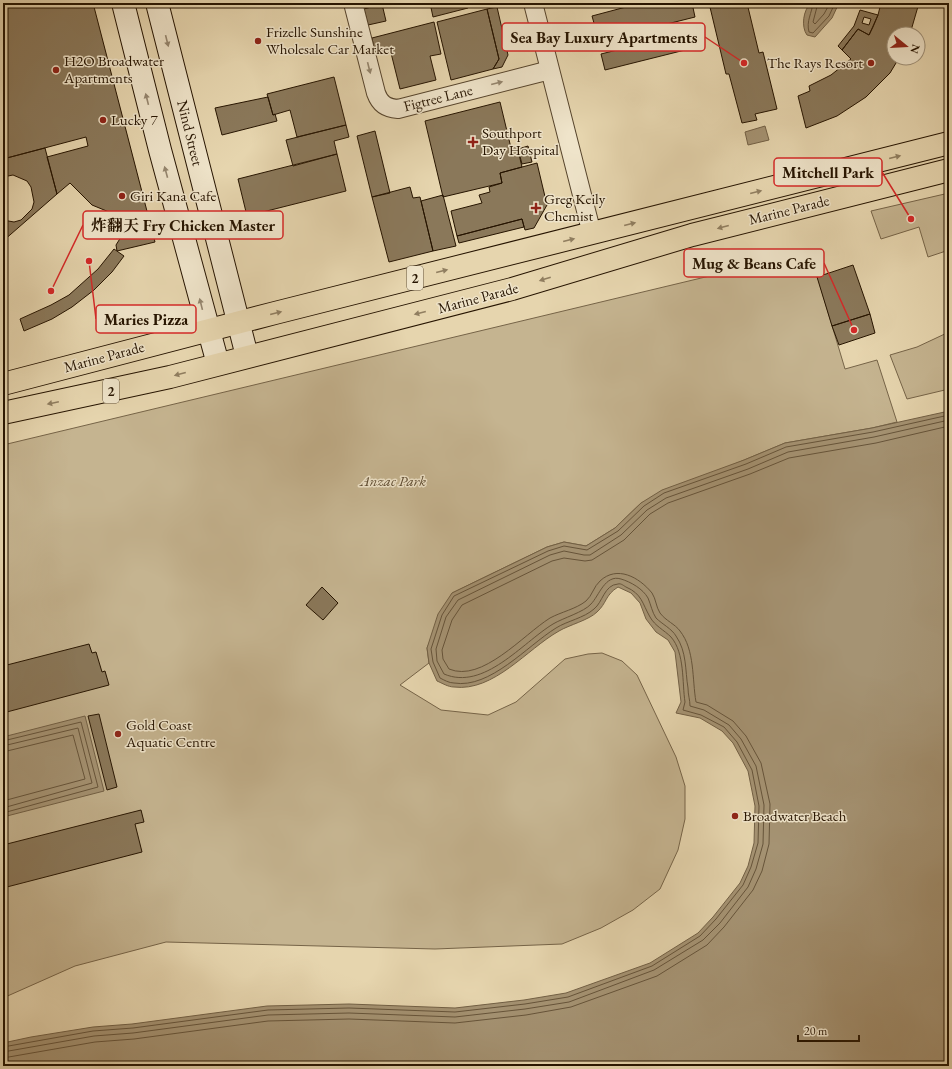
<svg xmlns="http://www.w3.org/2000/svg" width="952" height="1069" font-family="'EB Garamond','Noto Serif SC',serif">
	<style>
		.green { fill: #c5b490; stroke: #766448 }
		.water { fill: #a59373; stroke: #726045 }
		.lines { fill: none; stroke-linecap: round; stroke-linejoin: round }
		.shore { stroke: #66543a; stroke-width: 1 }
		.building { fill: #8a785a; stroke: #261400; fill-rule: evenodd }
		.street-casing { stroke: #56442c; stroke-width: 20 }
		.secondary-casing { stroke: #261400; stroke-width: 24 }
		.highway-casing { stroke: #261400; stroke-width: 24 }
		.street { stroke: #efe4ca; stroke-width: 18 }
		.secondary { stroke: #efe4ca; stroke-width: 22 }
		.highway { stroke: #e6d5ae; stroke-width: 22 }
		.oneway { fill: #95866f }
		.oneway2 { fill: #907e60 }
		.poi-dot { fill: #8f2418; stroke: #efe4ca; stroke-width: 1.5 }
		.labels { text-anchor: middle; stroke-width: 3; stroke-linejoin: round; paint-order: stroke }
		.shield { fill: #efe4ca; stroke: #62523d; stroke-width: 1 }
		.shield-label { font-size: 14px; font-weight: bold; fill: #261400 }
		.poi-label { font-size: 15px; fill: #261400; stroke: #efe4ca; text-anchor: start }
		.street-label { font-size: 15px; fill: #261400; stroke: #efe4ca }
		.park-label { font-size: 15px; font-style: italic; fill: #5e4c32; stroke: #efe4ca }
		.leader { fill: none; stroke: #d62828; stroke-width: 1.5 }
		.callout-dot { fill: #d62828; stroke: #efe4ca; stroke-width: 1.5 }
		.callout { fill: #efe4ca; stroke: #d62828; stroke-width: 1.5 }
		.callout-label { font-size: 16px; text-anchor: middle; font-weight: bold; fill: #261400 }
	</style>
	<rect width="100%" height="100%" fill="#e6d5ae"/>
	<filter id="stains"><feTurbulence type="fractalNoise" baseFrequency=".005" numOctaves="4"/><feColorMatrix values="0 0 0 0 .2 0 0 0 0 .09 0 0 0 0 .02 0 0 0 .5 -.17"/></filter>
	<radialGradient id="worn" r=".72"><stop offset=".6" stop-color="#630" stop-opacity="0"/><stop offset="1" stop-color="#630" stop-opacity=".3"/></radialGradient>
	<path class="green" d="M949 193V250L928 257 919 227 881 239 871 211Z
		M810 252 845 369 877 360 897 422 872 428 785 443 641 503 615 528 586 546 564 542 547 547 452 593 427 648 429 663 400 685 441 710 488 715 516 702 565 659 588 654 602 653 622 661 637 675 676 757 685 786V819L678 850 660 889 633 910 601 928 562 944 435 949 166 942 75 966 3 998V445Z
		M949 332V389L907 399 890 355 917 347Z"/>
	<path class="water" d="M811 3H839L832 18 815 37 807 35C801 27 803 10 811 3Z
		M765 126 769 140 748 145 745 132Z
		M949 411V1066H3V1043L31 1037 93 1027 132 1024 267 1006 349 1004 455 1008 524 1000 566 993 650 963 698 933 713 917 740 883 748 866 754 843 755 806 748 771 733 743 722 731 700 718 676 713 681 702 675 652 668 640 656 632 646 619 640 603 631 593 618 587C605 595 607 603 597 612 589 620 569 625 559 631 527 649 494 692 454 687 448 687 442 683 437 681L429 663 427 648 438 614 452 593 547 547 564 542 586 546 615 528 641 503 662 490 744 460 785 443 872 428Z
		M85 716 104 791 3 817V737Z"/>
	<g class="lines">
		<path class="shore" d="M813 3C812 13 806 21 809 32L813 33 829 16 835 3
			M818 3 813 22 815 24 824 14 830 3
			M3 741 81 722 98 787 3 813
			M3 746 78 728 92 783 3 808
			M3 752 73 735 85 779 3 801
			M3 1047 93 1031 133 1028 268 1010 349 1008 455 1012 525 1004 568 997 652 966 700 936 716 919 743 885 751 867 758 843 759 806 752 770 737 742 724 727 701 715 683 710 685 702C682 683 685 653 671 637 664 630 655 626 650 617 642 603 642 594 626 587 624 586 621 583 618 584 604 585 603 602 594 609 584 618 567 621 556 628 527 646 490 689 454 683 449 683 444 680 440 678L433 662 431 649 442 615 454 596 548 551 564 546 587 550 618 531 644 506 664 493 746 464 786 447 873 432 949 415
			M3 1052 94 1036 133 1033 268 1015 349 1013 455 1017 525 1009 569 1002 654 970 703 940 720 923 748 887 756 869 763 844 764 805 756 766 741 739 729 725 704 710 690 706C690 700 688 695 688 688 685 670 687 652 676 636 672 629 662 624 656 618 652 612 651 605 648 598 643 589 631 582 621 579 605 574 599 596 591 604 584 612 563 618 553 624 522 643 484 691 444 674L437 661 436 649 446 617 458 600 550 555 564 551 584 555H590L621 535 647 510 666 498 748 469 788 452 874 437 949 420
			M3 1058 95 1042 134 1039 268 1021 349 1019 455 1023 526 1015 571 1007 657 976 707 945 724 927 753 890 762 871 769 844 770 804 761 763 746 736 733 721 707 705 696 702C692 679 695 650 680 631 675 624 666 621 660 613 656 607 656 599 652 593 639 577 617 565 600 581 594 586 592 596 586 601 576 609 561 612 550 618 523 635 482 683 449 669L443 659 442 650 452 620 462 605 552 561 564 558 585 561 592 560 624 540 650 514 668 503 750 474 789 458 876 443 949 426"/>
	</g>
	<path class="building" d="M3 3H93L155 242 117 251 116 245 131 221 92 205 70 183 57 194 47 157 88 146 86 137 3 159Z
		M430 3H466L468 8 433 17Z
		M641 3H692L695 17 599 41 592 16Z
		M709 3H747L759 53 763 52 777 109 755 114 757 120 742 123 729 74H726Z
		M881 3H919L910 34H894V58H899L890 73 866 97 837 116 806 128 798 96 810 91 809 86 831 75 851 59 842 50 858 29 869 35 878 15Z
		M382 4 386 21 368 25 364 9Z
		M497 7 508 55 502 67 493 69 499 59 487 9Z
		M487 9 499 59 493 69 451 80 437 22Z
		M860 10 878 15 873 27 869 35 858 29 842 50 838 46 854 26ZM864 17 871 19 869 25 862 23Z
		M434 22 441 54 430 56 436 80 400 89 390 49 375 53 372 38Z
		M697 30 701 46 605 70 601 54Z
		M334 77 346 125 297 137 290 110 273 115 267 94Z
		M268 97 273 115 275 114 277 121 222 135 215 108Z
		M500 102 511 148 517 146 522 167 500 173 502 183 443 197 425 121Z
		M346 125 349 137 334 141 337 154 293 166 286 140Z
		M375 131 390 193 372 197 357 136Z
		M528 146 532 162 522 164 518 149Z
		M45 148 57 194 3 241V220L14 222 21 220 32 209 34 202 31 187 27 181 13 175 3 177V159Z
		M337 154 346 191 247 216 238 179Z
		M537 163 547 205 534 228 525 230 522 219 457 236 451 211 482 203 479 195 490 192 489 187 502 183 500 173Z
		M410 187 413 198 420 197 433 251 389 262 372 197Z
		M443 195 456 246 433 251 421 201Z
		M522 219 524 227 459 243 457 236Z
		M114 249 124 256 112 272 94 290 72 307 52 319 24 331 20 319 51 305 69 295 98 269Z
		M853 265 870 314 832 326 817 277Z
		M870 314 875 333 839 345 832 326Z
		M322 587 338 603 323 620 306 605Z
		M89 644 92 653 96 652 102 672 105 671 109 685 3 713V666Z
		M99 714 117 787 107 790 88 716Z
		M141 810 144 822 135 824 142 852 3 888V845Z"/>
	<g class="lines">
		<defs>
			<path id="street" d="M353 3 376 93C380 104 386 108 398 109L550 70
				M533 3 592 234"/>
			<path id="secondary" d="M123 3 160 150 218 364
				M157 3 247 356"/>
			<path id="highway" d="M3 384 275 313 949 143
				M3 413 170 377 512 289 692 235 949 170"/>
		</defs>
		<use href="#street" class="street-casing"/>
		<use href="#secondary" class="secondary-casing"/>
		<use href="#highway" class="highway-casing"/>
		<use href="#street" class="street"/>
		<use href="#secondary" class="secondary"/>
		<use href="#highway" class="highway"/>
	</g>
	<defs><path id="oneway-solid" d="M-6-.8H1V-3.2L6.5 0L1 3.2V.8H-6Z"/></defs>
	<g class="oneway">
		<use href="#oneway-solid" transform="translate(167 41) rotate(76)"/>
		<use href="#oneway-solid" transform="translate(369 68) rotate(76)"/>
		<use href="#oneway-solid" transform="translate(497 83) rotate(-14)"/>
		<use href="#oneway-solid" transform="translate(147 99) rotate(-104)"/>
		<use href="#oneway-solid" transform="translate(166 172) rotate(-105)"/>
		<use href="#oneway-solid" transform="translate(201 304) rotate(-104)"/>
	</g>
	<g class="oneway2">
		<use href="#oneway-solid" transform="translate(895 157) rotate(-14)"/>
		<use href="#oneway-solid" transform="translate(756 192) rotate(-14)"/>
		<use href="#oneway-solid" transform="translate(630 224) rotate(-14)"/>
		<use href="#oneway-solid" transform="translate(723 227) rotate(165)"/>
		<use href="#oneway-solid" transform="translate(569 240) rotate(-14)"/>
		<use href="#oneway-solid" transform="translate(442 271) rotate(-14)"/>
		<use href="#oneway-solid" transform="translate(545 279) rotate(163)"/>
		<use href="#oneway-solid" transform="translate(276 313) rotate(-14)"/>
		<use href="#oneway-solid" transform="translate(420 313) rotate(166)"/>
		<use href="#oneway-solid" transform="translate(180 374) rotate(165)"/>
		<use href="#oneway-solid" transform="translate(53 403) rotate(168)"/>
	</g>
	<g class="poi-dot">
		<circle cx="258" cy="41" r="4"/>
		<circle cx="871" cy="63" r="4"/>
		<circle cx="56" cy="70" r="4"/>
		<circle cx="103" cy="120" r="4"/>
		<path d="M471 136h4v4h4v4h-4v4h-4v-4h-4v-4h4z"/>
		<circle cx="122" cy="196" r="4"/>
		<path d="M534 202h4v4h4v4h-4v4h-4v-4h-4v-4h4z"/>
		<circle cx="118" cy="734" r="4"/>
		<circle cx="735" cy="816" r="4"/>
	</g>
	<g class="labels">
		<g class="shield">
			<rect x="407" y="266" width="16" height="24" rx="3"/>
			<rect x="103" y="379" width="16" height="24" rx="3"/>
		</g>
		<g class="shield-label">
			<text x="415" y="283">2</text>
			<text x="111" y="396">2</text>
		</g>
		<g class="poi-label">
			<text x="266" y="37">Frizelle Sunshine<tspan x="266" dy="17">Wholesale Car Market</tspan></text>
			<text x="64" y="66">H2O Broadwater<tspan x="64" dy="17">Apartments</tspan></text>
			<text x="863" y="68" text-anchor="end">The Rays Resort</text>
			<text x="111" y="125">Lucky 7</text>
			<text x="482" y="138">Southport<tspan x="482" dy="17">Day Hospital</tspan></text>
			<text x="130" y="201">Giri Kana Cafe</text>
			<text x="544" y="204">Greg Keily<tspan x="544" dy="17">Chemist</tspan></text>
			<text x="126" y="730">Gold Coast<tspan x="126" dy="17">Aquatic Centre</tspan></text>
			<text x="743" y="821">Broadwater Beach</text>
		</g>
		<g class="street-label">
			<text transform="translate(438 98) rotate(-14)" y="5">Figtree Lane</text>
			<text transform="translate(190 133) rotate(76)" y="5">Nind Street</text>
			<text transform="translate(789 210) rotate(-14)" y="5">Marine Parade</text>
			<text transform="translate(478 298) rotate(-15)" y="5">Marine Parade</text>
			<text transform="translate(104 357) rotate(-15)" y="5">Marine Parade</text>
		</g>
		<g class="park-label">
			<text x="393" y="486">Anzac Park</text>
		</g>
	</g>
	<path class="leader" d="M744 63L705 37M911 219L882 172M51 291L83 225M854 330L824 263M89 261L96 319"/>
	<g class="callout-dot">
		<circle cx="744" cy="63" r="4"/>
		<circle cx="911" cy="219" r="4"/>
		<circle cx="51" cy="291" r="4"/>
		<circle cx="854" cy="330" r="4"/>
		<circle cx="89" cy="261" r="4"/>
	</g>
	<g class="callout">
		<rect x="502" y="23" width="203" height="28" rx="4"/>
		<rect x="774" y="158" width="108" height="28" rx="4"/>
		<rect x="83" y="211" width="200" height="28" rx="4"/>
		<rect x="684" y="249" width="140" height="28" rx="4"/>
		<rect x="96" y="305" width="100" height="28" rx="4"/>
	</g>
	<g class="callout-label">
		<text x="604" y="43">Sea Bay Luxury Apartments</text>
		<text x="828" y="178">Mitchell Park</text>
		<text x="183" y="231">炸翻天 Fry Chicken Master</text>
		<text x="754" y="269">Mug &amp; Beans Cafe</text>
		<text x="146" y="325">Maries Pizza</text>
	</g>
	<rect width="952" height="1069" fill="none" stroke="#e6d5ae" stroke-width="16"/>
	<rect x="4" y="4" width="944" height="1061" fill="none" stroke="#261400" stroke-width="2"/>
	<rect x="8" y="8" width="936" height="1053" fill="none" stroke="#261400"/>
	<g transform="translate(906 46) rotate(108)"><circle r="19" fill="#efe4ca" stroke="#9f9179"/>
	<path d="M0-3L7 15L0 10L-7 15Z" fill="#8f2418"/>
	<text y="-6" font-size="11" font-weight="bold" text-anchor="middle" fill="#261400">N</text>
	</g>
	<path d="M798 1035v6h61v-6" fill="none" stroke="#261400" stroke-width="2"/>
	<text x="804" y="1035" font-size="12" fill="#261400" stroke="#efe4ca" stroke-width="3" paint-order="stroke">20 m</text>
	<rect width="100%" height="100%" filter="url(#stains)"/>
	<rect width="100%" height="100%" fill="url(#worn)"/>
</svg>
